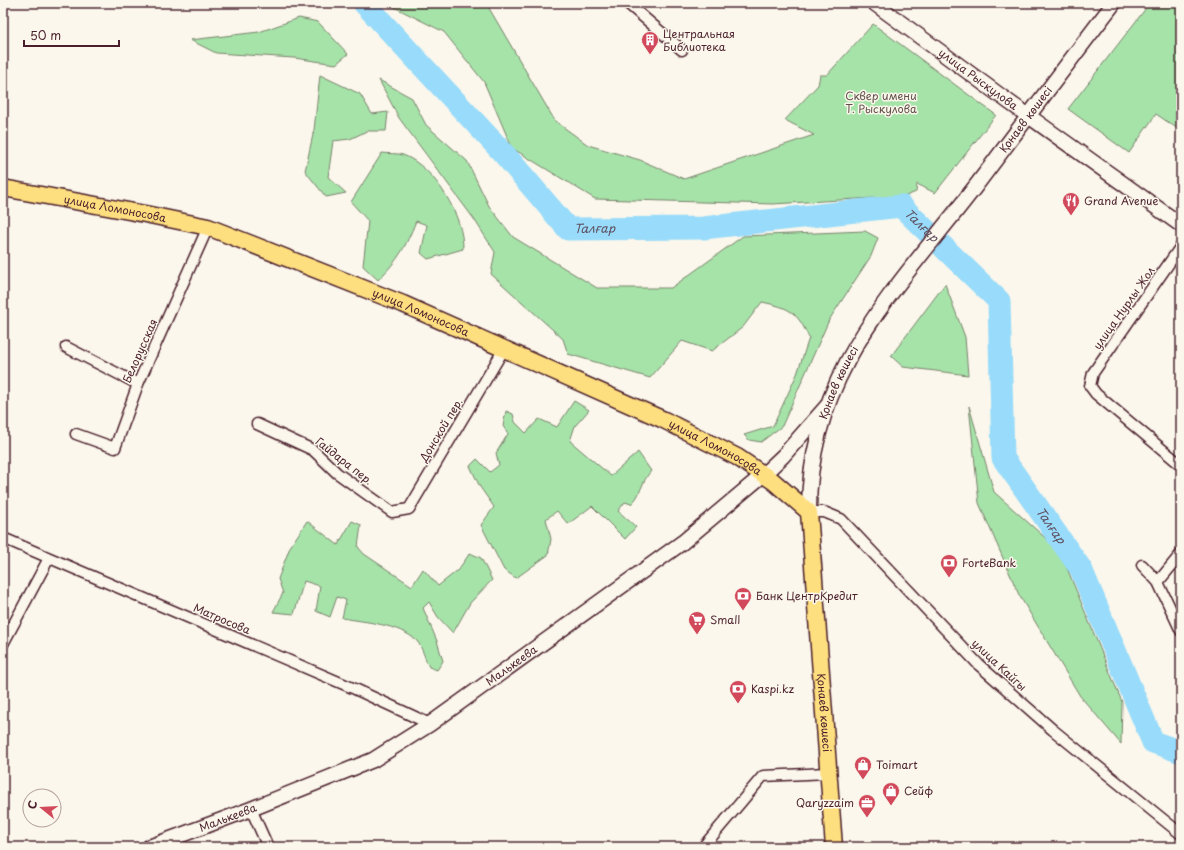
<svg xmlns="http://www.w3.org/2000/svg" width="1184" height="850" font-family="'Playpen Sans',sans-serif">
	<style>
		.green { fill: #a6e3a9; stroke: #78816a }
		.lines { fill: none; stroke-linecap: round; stroke-linejoin: round }
		.river { stroke: #98dbfa; stroke-width: 23 }
		.street-casing { stroke: #4a1f2b; stroke-width: 13 }
		.secondary-casing { stroke: #4a1f2b; stroke-width: 17 }
		.primary-casing { stroke: #4a1f2b; stroke-width: 19 }
		.street { stroke: #fbf7ec; stroke-width: 10 }
		.secondary { stroke: #fbf7ec; stroke-width: 14 }
		.primary { stroke: #fedf80; stroke-width: 16 }
		.labels { text-anchor: middle; stroke-width: 3; stroke-linejoin: round; paint-order: stroke }
		.poi-label { font-size: 11px; fill: #4a1f2b; stroke: #fbf7ec; text-anchor: start }
		.street-label { font-size: 11px; fill: #4a1f2b; stroke: #fbf7ec }
		.park-label { font-size: 11px; fill: #61504a; stroke: #fbf7ec }
		.water-label { font-size: 12px; font-style: italic; fill: #5e4e5f; stroke: #fbf7ec }
	</style>
	<rect width="100%" height="100%" fill="#fbf7ec"/>
	<filter id="ink" filterUnits="userSpaceOnUse"><feTurbulence type="fractalNoise" baseFrequency=".025" numOctaves="2"/><feDisplacementMap in="SourceGraphic" scale="8" xChannelSelector="R" yChannelSelector="G"/><feConvolveMatrix kernelMatrix="1 2 1 2 8 2 1 2 1" color-interpolation-filters="sRGB"/></filter>
	<g filter="url(#ink)">
		<path class="green" d="M386 3H486L555 121 588 145 640 160 684 179 814 135 785 120 818 85 820 75H827L873 24 996 115 935 193 917 184 916 192 906 196 773 204 595 199 512 148 484 82 444 32Z
			M1150 3H1171L1181 9V131L1156 114 1129 153 1068 109Z
			M299 18 318 22 348 54 336 64 294 58 216 53 190 40 259 32Z
			M320 75 360 94 372 114 388 112 386 131H367L350 139 333 141 328 177 346 193 326 197 305 171 314 130Z
			M379 80 412 98 426 125 467 161 489 206 513 237 597 288H671L743 236 865 231 878 238 871 256 829 320 782 426 761 442 749 440 744 435 773 426 797 374 809 338C797 311 790 308 762 302L743 327 712 351 682 341 650 378 568 354 563 339 491 274 495 252 474 219 399 118Z
			M382 153C388 154 397 153 403 155 435 167 464 217 463 249L428 259 421 253 427 225 416 221C405 248 399 259 378 280L363 266 368 221 351 202Z
			M945 284 965 337 968 375 903 367 891 356Z
			M574 401 589 410 575 426 570 441 611 476 638 452 651 471C641 482 641 496 631 504L625 502 618 511 636 527 625 539 592 506 568 524 557 511 546 519 551 539 548 555 516 578 504 570 481 525 494 507 480 487 470 466 477 459 490 472 499 465 496 453 508 434 503 426 506 411 513 414 515 422 526 433 539 419 557 427Z
			M969 406 994 492 1060 551 1122 702 1121 744 1080 696 1019 595 979 503Z
			M307 521 338 545 352 521 361 525 358 547 364 554 412 586 423 569 438 586 458 570 470 553 481 558 492 580 470 603 453 633 438 617 429 602 423 608 437 641 443 661 437 670 429 667C425 659 422 647 417 641 399 624 365 622 342 618L346 600 337 597 330 617 316 611 320 586 304 581 294 614 273 612 283 593 278 579 290 547Z"/>
		<g class="lines">
			<path class="river" id="s1" d="M364 3 505 155 568 229 703 228 901 206 999 301 1003 458 1081 569 1153 742 1181 752"/>
			<defs>
				<path id="street" d="M627 3 682 50
					M1181 246 1093 373 1090 386 1096 394 1181 465
					M66 347 138 384
					M257 424 313 450 337 473 392 512 409 509 504 349
					M76 434 115 448 138 384 208 227
					M809 512H824L841 519 979 665 1053 730 1181 834
					M3 538 355 689 430 724
					M1181 554 1158 582 1181 631
					M1142 565 1158 582
					M3 644 49 558
					M251 809 268 847
					M703 847 763 776 828 773"/>
				<g id="secondary">
					<path id="s2" d="M874 3 1009 102 1181 225"/>
					<path id="s3" d="M809 512C808 373 896 290 975 187 1021 126 1067 64 1114 3"/>
					<path id="s4" d="M149 847 251 809 373 760 430 724 683 542 764 474 783 456 826 407"/>
				</g>
				<g id="primary">
					<path id="s5" d="M3 188 145 214 208 227 403 304 664 420 737 457 773 481 809 512 834 847"/>
				</g>
			</defs>
			<use href="#street" class="street-casing"/>
			<use href="#secondary" class="secondary-casing"/>
			<use href="#primary" class="primary-casing"/>
			<use href="#street" class="street"/>
			<use href="#secondary" class="secondary"/>
			<use href="#primary" class="primary"/>
		</g>
	</g>
	<defs>
		<symbol id="building-pin" viewBox="-11 -11 22 30"><path d="M0 17L-7.5 6A9.5 9.5 0 1 1 7.5 6Z" fill="#d1495b" stroke="#fbf7ec"/><path d="M-4-6H4V6H1V3H-1V6H-4ZM-2.5-4.3h1.7v1.8h-1.7ZM.8-4.3h1.7v1.8H.8ZM-2.5-1h1.7V.8h-1.7ZM.8-1h1.7V.8H.8Z" fill="#fff"/></symbol>
		<symbol id="restaurant-pin" viewBox="-11 -11 22 30"><path d="M0 17L-7.5 6A9.5 9.5 0 1 1 7.5 6Z" fill="#d1495b" stroke="#fbf7ec"/><path d="M-5-6h1v4h1v-4h1v4h1v-4h1v5L-1.5 .5V6h-2V.5L-5-1ZM5-6V6H3V1.5H1.5Q1.5-4 5-6Z" fill="#fff"/></symbol>
		<symbol id="bank-pin" viewBox="-11 -11 22 30"><path d="M0 17L-7.5 6A9.5 9.5 0 1 1 7.5 6Z" fill="#d1495b" stroke="#fbf7ec"/><path d="M-6-4H6V4H-6ZM0-2.3a2.3 2.3 0 1 0 0 4.6a2.3 2.3 0 1 0 0-4.6Z" fill="#fff"/></symbol>
		<symbol id="supermarket-pin" viewBox="-11 -11 22 30"><path d="M0 17L-7.5 6A9.5 9.5 0 1 1 7.5 6Z" fill="#d1495b" stroke="#fbf7ec"/><path d="M-6-5.5h2.5l.6 2H6L4.5 2H-2.5L-4.4-4H-6ZM-1.5 3.2a1.3 1.3 0 1 0 .1 0ZM3 3.2a1.3 1.3 0 1 0 .1 0Z" fill="#fff"/></symbol>
		<symbol id="shop-pin" viewBox="-11 -11 22 30"><path d="M0 17L-7.5 6A9.5 9.5 0 1 1 7.5 6Z" fill="#d1495b" stroke="#fbf7ec"/><path d="M-5-2.5h2.3a2.7 3.5 0 0 1 5.4 0H5L5.5 6h-11ZM-1.5-2.5h3a1.5 2.3 0 0 0-3 0Z" fill="#fff"/></symbol>
		<symbol id="office-pin" viewBox="-11 -11 22 30"><path d="M0 17L-7.5 6A9.5 9.5 0 1 1 7.5 6Z" fill="#d1495b" stroke="#fbf7ec"/><path d="M-6-3h4V-5.5h4V-3h4V5H-6ZM-1-4.5V-3h2v-1.5ZM-6 0V1H6V0Z" fill="#fff"/></symbol>
	</defs>
	<g fill-rule="evenodd">
		<use href="#building-pin" x="640" y="30" width="20" height="27"/>
		<use href="#restaurant-pin" x="1061" y="191" width="20" height="27"/>
		<use href="#bank-pin" x="939" y="553" width="20" height="27"/>
		<use href="#bank-pin" x="733" y="586" width="20" height="27"/>
		<use href="#supermarket-pin" x="687" y="610" width="20" height="27"/>
		<use href="#bank-pin" x="728" y="679" width="20" height="27"/>
		<use href="#shop-pin" x="853" y="755" width="20" height="27"/>
		<use href="#shop-pin" x="881" y="781" width="20" height="27"/>
		<use href="#office-pin" x="857" y="793" width="20" height="27"/>
	</g>
	<g class="labels">
		<g class="poi-label">
			<text x="663" y="38">Центральная<tspan x="663" dy="13">Библиотека</tspan></text>
			<text x="1084" y="205">Grand Avenue</text>
			<text x="962" y="567">ForteBank</text>
			<text x="756" y="600">Банк ЦентрКредит</text>
			<text x="710" y="624">Small</text>
			<text x="751" y="693">Kaspi.kz</text>
			<text x="876" y="769">Toimart</text>
			<text x="904" y="795">Сейф</text>
			<text x="854" y="807" text-anchor="end">Qaryzzaim</text>
		</g>
		<g class="street-label">
			<text dy="4" stroke="none"><textPath href="#s2" startOffset="129">улица Рыскулова</textPath></text>
			<text dy="4" stroke="none"><textPath href="#s3" startOffset="458">Қонаев көшесі</textPath></text>
			<text dy="4" stroke="none"><textPath href="#s5" startOffset="114">улица Ломоносова</textPath></text>
			<text transform="translate(1124 308) rotate(-55)" y="4">улица Нурлы Жол</text>
			<text dy="4" stroke="none"><textPath href="#s5" startOffset="438">улица Ломоносова</textPath></text>
			<text transform="translate(140 351) rotate(-66)" y="4">Белорусская</text>
			<text dy="4" stroke="none"><textPath href="#s3" startOffset="134">Қонаев көшесі</textPath></text>
			<text transform="translate(441 430) rotate(-59)" y="4">Донской пер.</text>
			<text dy="4" stroke="none"><textPath href="#s5" startOffset="762">улица Ломоносова</textPath></text>
			<text transform="translate(344 461) rotate(38)" y="4">Гайдара пер.</text>
			<text transform="translate(222 619) rotate(23)" y="4">Матросова</text>
			<text dy="4" stroke="none"><textPath href="#s4" startOffset="408">Малькеева</textPath></text>
			<text transform="translate(999 665) rotate(43)" y="4">улица Кайгы</text>
			<text dy="4" stroke="none"><textPath href="#s5" startOffset="1078">Қонаев көшесі</textPath></text>
			<text dy="4" stroke="none"><textPath href="#s4" startOffset="84">Малькеева</textPath></text>
		</g>
		<g class="park-label">
			<text x="881" y="100">Сквер имени<tspan x="881" dy="13">Т. Рыскулова</tspan></text>
		</g>
		<g class="water-label">
			<text dy="4" stroke="none"><textPath href="#s1" startOffset="667">Талғар</textPath></text>
			<text dy="4" stroke="none"><textPath href="#s1" startOffset="331">Талғар</textPath></text>
			<text dy="4" stroke="none"><textPath href="#s1" startOffset="1015">Талғар</textPath></text>
		</g>
	</g>
	<rect width="1184" height="850" fill="none" stroke="#fbf7ec" stroke-width="16"/>
	<rect x="8" y="8" width="1168" height="834" fill="none" stroke="#4a1f2b" stroke-width="1.5" filter="url(#ink)"/>
	<g transform="translate(42 808) rotate(288)"><circle r="19" fill="#fbf7ec" stroke="#b4a19f"/>
	<path d="M0-3L7 15L0 10L-7 15Z" fill="#d1495b"/>
	<text y="-6" font-size="11" font-weight="bold" text-anchor="middle" fill="#4a1f2b">С</text>
	</g>
	<path d="M24 40v6h95v-6" fill="none" stroke="#4a1f2b" stroke-width="2"/>
	<text x="30" y="40" font-size="12" fill="#4a1f2b" stroke="#fbf7ec" stroke-width="3" paint-order="stroke">50 m</text>
</svg>
